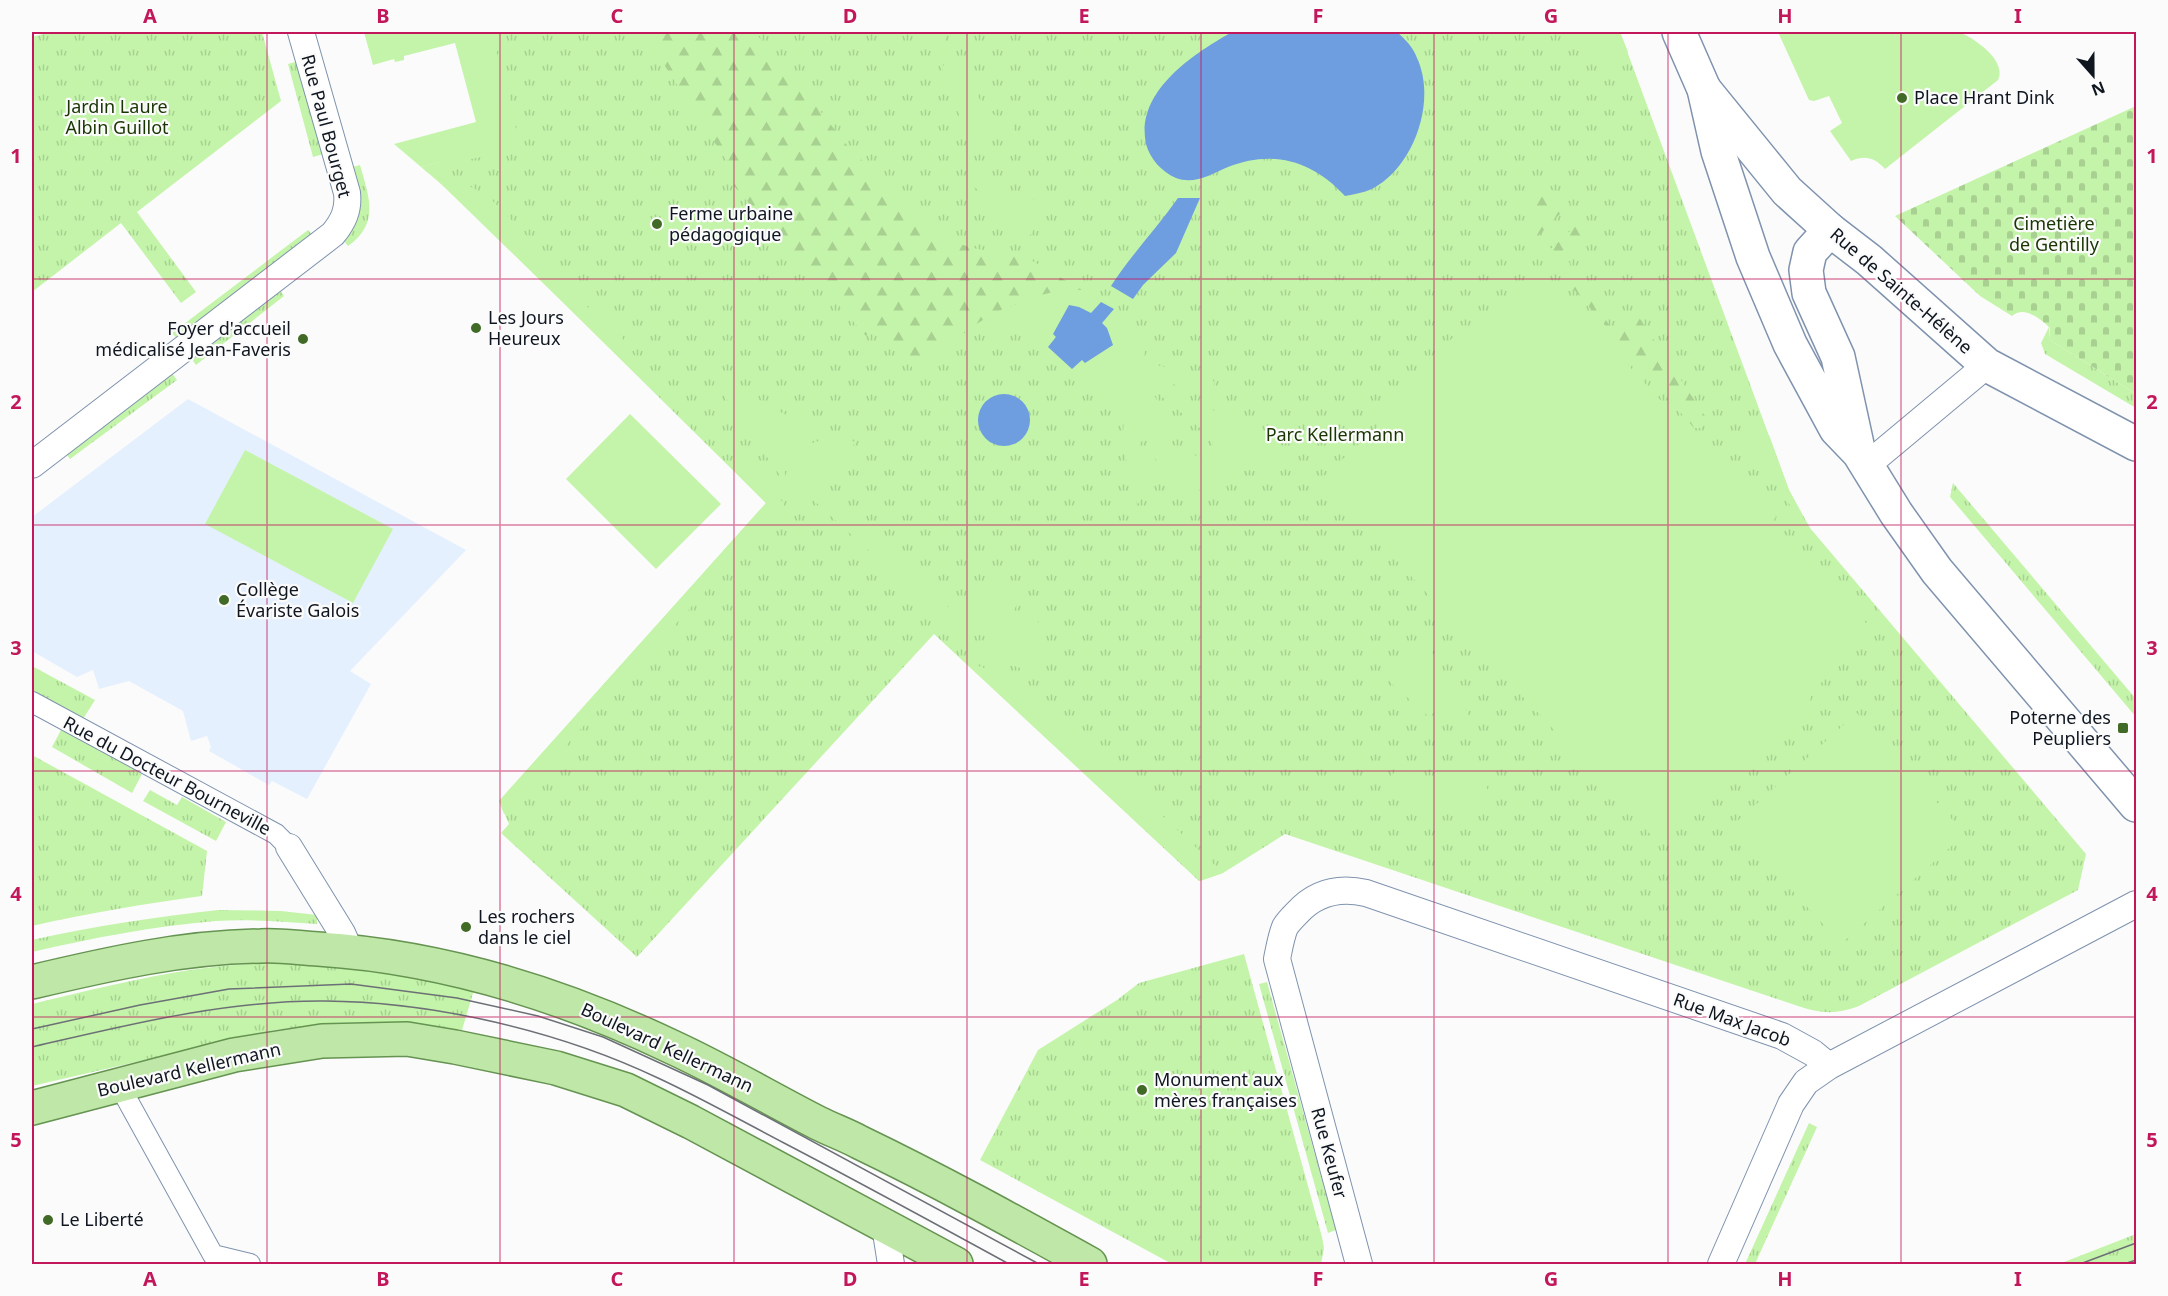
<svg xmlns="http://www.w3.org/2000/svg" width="2168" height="1296" font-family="'Noto Sans',sans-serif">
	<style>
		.built { fill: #e5f0fe }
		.grass { fill: url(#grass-tufts) }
		.forest { fill: url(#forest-firs) }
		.cemetery { fill: url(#cemetery-stones) }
		.garden { fill: #c4f4a9 }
		.water { fill: #6e9de0 }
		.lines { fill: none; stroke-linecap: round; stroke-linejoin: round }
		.pedestrian-casing { stroke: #7f93ae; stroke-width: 22 }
		.minor-casing { stroke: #7f93ae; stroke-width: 28 }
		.tertiary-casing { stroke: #7f93ae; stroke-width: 36 }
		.secondary-casing { stroke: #7f93ae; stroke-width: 36 }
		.primary-casing { stroke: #659351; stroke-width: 36 }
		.pedestrian { stroke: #fff; stroke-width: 20 }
		.minor { stroke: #fff; stroke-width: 26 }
		.tertiary { stroke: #fff; stroke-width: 33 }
		.secondary { stroke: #fff; stroke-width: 33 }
		.primary { stroke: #bfe7a7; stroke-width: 33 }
		.tram { stroke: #6c7076; stroke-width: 1.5 }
		.grid { fill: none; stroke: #c2185b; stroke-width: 1.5; stroke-opacity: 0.55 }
		.poi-dot { fill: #416a26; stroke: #fbfbfb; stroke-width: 2 }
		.labels { text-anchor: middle; stroke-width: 4.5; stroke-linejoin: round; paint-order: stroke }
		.poi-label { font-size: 18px; fill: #0f1620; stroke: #fbfbfb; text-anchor: start }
		.park-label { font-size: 18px; fill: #193602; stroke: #fbfbfb }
		.street-label { font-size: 18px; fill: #0f1620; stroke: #fbfbfb }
		.neatline { fill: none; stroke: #c2185b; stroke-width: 2 }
		.grid-label { font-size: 20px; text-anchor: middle; font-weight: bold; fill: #c2185b }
	</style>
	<defs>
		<pattern id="grass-tufts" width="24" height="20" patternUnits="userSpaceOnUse" patternTransform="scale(1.5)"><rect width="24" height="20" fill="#c4f4a9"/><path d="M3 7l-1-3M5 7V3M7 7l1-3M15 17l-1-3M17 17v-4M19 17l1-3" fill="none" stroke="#a7d091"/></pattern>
		<pattern id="forest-firs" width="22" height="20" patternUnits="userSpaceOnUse" patternTransform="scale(1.5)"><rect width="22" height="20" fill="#c4f4a9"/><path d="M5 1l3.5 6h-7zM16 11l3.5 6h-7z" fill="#a7d091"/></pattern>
		<pattern id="cemetery-stones" width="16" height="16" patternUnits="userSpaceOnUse" patternTransform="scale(1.5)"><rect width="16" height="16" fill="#c4f4a9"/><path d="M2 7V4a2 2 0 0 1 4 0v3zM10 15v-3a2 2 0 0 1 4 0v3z" fill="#a7d091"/></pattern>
	</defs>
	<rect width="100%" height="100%" fill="#fbfbfb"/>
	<path class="built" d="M188 399 466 550 350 671 371 684 307 799 272 781 269 785 209 751 211 747 207 736 191 741 183 711 129 681 99 689 93 670 77 677 32 651V517Z"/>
	<path class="grass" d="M50 32H262L281 101 137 212 196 292 181 303 121 223 32 292V37Z
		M482 32H1620L1789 490 1810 528 2086 854 2078 890 1859 1006C1838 1014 1822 1014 1801 1007L1285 834 1223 873 1199 881 934 634 637 957 501 833 509 824 499 801 766 503 453 194 421 167 512 143Z
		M302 60 327 153 313 157 288 64Z
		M360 165C369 197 380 223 348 246L343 240 349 168Z
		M308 230 315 238 179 341 172 333Z
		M279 289 284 296 196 365 191 358Z
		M2049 327 2050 340 2136 394V408L2045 354 2041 343Z
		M171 372 177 380 70 459 65 452Z
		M1953 483 2136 699V717L1950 497Z
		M32 666 95 700 83 719 32 690Z
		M62 728 142 774 132 793 52 747Z
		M32 755 207 851 202 896C144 904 88 913 32 926Z
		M150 790 177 805 182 797 226 822 216 841 143 801Z
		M218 910 281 911 317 915V924C284 922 250 919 216 921 154 926 93 938 32 952V940C93 926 155 917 218 910Z
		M1244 954 1322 1237 1324 1248 1321 1264H1172L980 1160 1038 1050 1117 1000 1139 983Z
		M325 962 476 983 462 1030 384 1022 338 1023 274 1030 32 1086V1004C86 991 141 977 197 969 239 963 282 962 325 962Z
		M1267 982 1336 1230 1328 1233 1259 984Z
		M1809 1123 1817 1127 1755 1264H1745Z
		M2136 1234V1264H2059Z"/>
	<path class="forest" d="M643 32H754L775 54 846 144 909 208 937 233 953 242 973 248 1029 259 1082 290C1045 289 1004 305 974 326L975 332 956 334 919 375 877 327 866 336 734 186 739 172 724 157Z
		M1539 183 1561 195 1570 204 1538 236 1529 242 1526 235 1532 216V191Z
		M1579 223 1586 235 1562 251 1611 328 1636 313 1705 416V424L1700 428H1694L1544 255Z"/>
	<path class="cemetery" d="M2136 106V394L2050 340V328C2040 319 2024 305 2012 316L1980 296 1895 216Z"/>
	<path class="garden" d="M364 32H491L511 105 520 149 447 164 445 161 421 167 394 144 476 122 455 43 404 56V60L395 62 394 59 373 65Z
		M919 32H946L944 46 935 53Z
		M1582 32H1620L1628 52 1612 58 1579 49Z
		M1778 32H1959C1976 39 2007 61 1998 80L1885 169C1874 157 1865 155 1851 161L1830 131 1842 123 1829 96 1814 101 1809 100Z
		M956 61C972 86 983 114 1013 126L1016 137C968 146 949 106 942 66Z
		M974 175C996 182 1017 203 1041 199L1042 219 1027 239 1009 240C997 225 994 211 984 197 981 191 975 189 971 183Z
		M451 177 487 195 560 270 589 309 610 320 642 367 643 380 438 181Z
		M1543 273 1739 485 1748 479 1776 517 1773 521 1875 633 1811 692 1809 716 1742 779 1718 778 1654 838 1321 479 1386 419 1388 396 1458 333 1480 332Z
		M1064 289 1082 290 1101 302 1091 313 1079 307 1048 347 1028 330 975 332 974 326C1001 307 1032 298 1064 289Z
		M1114 309 1121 314 1119 318 1113 320 1110 326 1112 331C1125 329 1130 338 1141 341L1142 348 1145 350 1144 360 1140 361 1142 367 1146 368 1150 364 1186 371 1192 373 1194 377 1207 373 1214 382 1213 394 1210 400 1164 380 1158 382 1152 391C1160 412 1197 432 1200 444L1197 446 1169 432 1148 433 1139 445 1152 476 1158 481 1137 504 1129 467 1122 448 1124 418 1072 369 1082 360 1105 326 1102 324Z
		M708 362C748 395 778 414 827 433 813 435 792 439 786 455 783 463 785 475 786 484L704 367Z
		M1162 390 1173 392 1209 410C1225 409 1234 421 1247 428 1254 432 1263 431 1269 435 1276 441 1280 447 1282 455L1259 469 1237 472 1215 478 1201 488 1190 500 1179 490 1183 486 1176 479 1164 478C1162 464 1150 455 1148 443 1169 430 1189 467 1211 453 1215 444 1212 438 1205 432L1161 396 1160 392Z
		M630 414 721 504 656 569 566 479Z
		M1769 435 1789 490 1810 530 1797 515 1745 441Z
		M834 438 856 442 817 487 955 613 995 570 1021 593C1011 625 996 637 962 636L809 496 800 505C791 494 792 473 791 459 801 444 817 441 834 438Z
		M245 450 393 529 353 603 205 524Z
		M754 463 784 504 504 814 499 801 766 503 735 472Z
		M1028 601 1051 649 1042 661 1026 670 1006 663 971 644C979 638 985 642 994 641 1011 639 1021 616 1026 602Z
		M1425 640 1470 717 1472 724 1460 738C1466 727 1463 706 1446 707 1439 707 1434 713 1429 717L1389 681Z
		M964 661 1019 680 1052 720 1091 743 1121 777 1223 873 1200 881Z
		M1857 713 1965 834 1841 944 1733 825Z
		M1469 750 1493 801 1448 813 1425 814 1385 783 1402 764 1430 789Z"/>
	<path class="water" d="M1232 32H1397C1405 39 1413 47 1417 58 1437 101 1414 167 1372 189 1363 193 1354 194 1345 196 1313 161 1273 149 1228 167 1212 174 1194 185 1176 178 1162 172 1150 159 1146 144 1135 92 1193 54 1232 32Z
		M1178 198H1200L1176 253 1143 285 1133 299 1111 286C1131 255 1157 228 1178 198Z
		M1101 302 1114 309 1102 323 1107 328 1113 345 1085 363 1082 360 1072 369 1048 347 1056 337 1053 334 1069 305 1079 307 1091 313Z
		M978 420a26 26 0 1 1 52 0a26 26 0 1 1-52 0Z"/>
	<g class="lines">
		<defs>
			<path id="pedestrian" d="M32 702 276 834 289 847
				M119 1085 213 1255 250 1264"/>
			<path id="minor" d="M32 465 333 234C343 222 349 210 347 193L301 32
				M1866 466 1987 365
				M289 847 342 933 350 951
				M885 1226 891 1264
				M1359 1264 1277 959C1279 949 1281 937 1285 927 1288 922 1293 917 1297 913 1316 892 1340 887 1366 893L1782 1036 1813 1053 1829 1066
				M1721 1264 1791 1104 1806 1082 1829 1066 2136 904"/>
			<path id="tertiary" d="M1704 89 1787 191 1830 230 1869 260 1987 365 2136 444"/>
			<path id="secondary" d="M1679 32 1704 89 1718 151 1753 257 1790 344 1836 429 1859 453 1896 513 1937 571 2136 805
				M1830 230 1810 252 1806 270 1809 293 1838 357 1858 449"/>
			<path id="primary" d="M32 982C108 964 183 947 261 946 280 945 299 948 318 949 443 957 559 993 672 1047 722 1070 769 1098 818 1123 832 1130 846 1135 859 1142 938 1180 1014 1222 1090 1264
				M32 1108 234 1055 322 1041 407 1039 455 1047 556 1068 626 1090 691 1122 956 1264"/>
		</defs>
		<use href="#pedestrian" class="pedestrian-casing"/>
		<use href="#minor" class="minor-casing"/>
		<use href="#tertiary" class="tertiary-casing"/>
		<use href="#secondary" class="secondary-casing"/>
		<use href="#primary" class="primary-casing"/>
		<use href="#pedestrian" class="pedestrian"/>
		<use href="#minor" class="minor"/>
		<use href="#tertiary" class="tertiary"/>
		<use href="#secondary" class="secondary"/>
		<use href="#primary" class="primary"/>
		<path class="tram" d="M32 1029 140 1005 229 989 351 984 457 998 538 1016 603 1037 708 1085 1039 1264
			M32 1047C127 1025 226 1000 325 1001 435 1002 559 1031 658 1078 701 1098 742 1121 784 1143 859 1182 934 1223 1009 1264
			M2080 1264 2136 1243
			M2124 1264 2136 1260"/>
	</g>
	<path class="grid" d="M267 32V1264M500 32V1264M734 32V1264M967 32V1264M1201 32V1264M1434 32V1264M1668 32V1264M1901 32V1264M32 279H2136M32 525H2136M32 771H2136M32 1017H2136"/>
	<g class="poi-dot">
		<circle cx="1902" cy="98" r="6"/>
		<circle cx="657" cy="224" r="6"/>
		<circle cx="476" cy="328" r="6"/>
		<circle cx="303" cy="339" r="6"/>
		<circle cx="224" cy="600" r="6"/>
		<rect x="2117" y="722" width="12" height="12" rx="3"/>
		<circle cx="466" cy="927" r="6"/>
		<circle cx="1142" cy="1090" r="6"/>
		<circle cx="48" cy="1220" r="6"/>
	</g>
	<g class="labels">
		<g class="poi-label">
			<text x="1914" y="104">Place Hrant Dink</text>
			<text x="669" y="220">Ferme urbaine<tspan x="669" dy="21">pédagogique</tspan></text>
			<text x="488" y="324">Les Jours<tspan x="488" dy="21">Heureux</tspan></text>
			<text x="291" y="335" text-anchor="end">Foyer d'accueil<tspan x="291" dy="21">médicalisé Jean-Faveris</tspan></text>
			<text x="236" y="596">Collège<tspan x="236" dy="21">Évariste Galois</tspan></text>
			<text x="2111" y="724" text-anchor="end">Poterne des<tspan x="2111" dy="21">Peupliers</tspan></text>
			<text x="478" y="923">Les rochers<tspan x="478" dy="21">dans le ciel</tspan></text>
			<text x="1154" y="1086">Monument aux<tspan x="1154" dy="21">mères françaises</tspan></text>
			<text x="60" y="1226">Le Liberté</text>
		</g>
		<g class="park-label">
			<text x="117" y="113">Jardin Laure<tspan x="117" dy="21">Albin Guillot</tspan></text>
			<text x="2054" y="230">Cimetière<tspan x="2054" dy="21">de Gentilly</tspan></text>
			<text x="1335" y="441">Parc Kellermann</text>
		</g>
		<g class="street-label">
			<text transform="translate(326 126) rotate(75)" y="6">Rue Paul Bourget</text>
			<text transform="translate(1901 291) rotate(41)" y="6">Rue de Sainte-Hélène</text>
			<text transform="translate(167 776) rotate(28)" y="6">Rue du Docteur Bourneville</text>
			<text transform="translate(1732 1020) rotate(20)" y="6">Rue Max Jacob</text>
			<text transform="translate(667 1048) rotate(25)" y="6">Boulevard Kellermann</text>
			<text transform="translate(189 1070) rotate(-13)" y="6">Boulevard Kellermann</text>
			<text transform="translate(1329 1153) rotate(75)" y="6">Rue Keufer</text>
		</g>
	</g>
	<rect width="2168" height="1296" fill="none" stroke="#fbfbfb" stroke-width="66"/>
	<g transform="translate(2093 75) rotate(159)" stroke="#fbfbfb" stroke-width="4.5" paint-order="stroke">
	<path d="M0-4.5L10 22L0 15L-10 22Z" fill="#0f1620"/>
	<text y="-9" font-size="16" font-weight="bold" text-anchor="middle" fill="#0f1620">N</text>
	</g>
	<rect x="33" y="33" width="2102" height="1230" class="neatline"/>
	<g class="grid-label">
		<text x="150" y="23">A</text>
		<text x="383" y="23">B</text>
		<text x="617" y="23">C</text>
		<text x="850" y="23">D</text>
		<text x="1084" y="23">E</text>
		<text x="1318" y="23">F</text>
		<text x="1551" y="23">G</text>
		<text x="1785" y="23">H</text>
		<text x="2018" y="23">I</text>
		<text x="16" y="163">1</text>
		<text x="2152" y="163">1</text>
		<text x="16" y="409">2</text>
		<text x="2152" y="409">2</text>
		<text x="16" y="655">3</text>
		<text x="2152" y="655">3</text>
		<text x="16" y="901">4</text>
		<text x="2152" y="901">4</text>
		<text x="16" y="1147">5</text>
		<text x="2152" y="1147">5</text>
		<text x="150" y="1286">A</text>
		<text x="383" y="1286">B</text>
		<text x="617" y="1286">C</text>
		<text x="850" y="1286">D</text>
		<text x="1084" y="1286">E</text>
		<text x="1318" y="1286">F</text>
		<text x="1551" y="1286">G</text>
		<text x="1785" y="1286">H</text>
		<text x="2018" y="1286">I</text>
	</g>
</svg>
